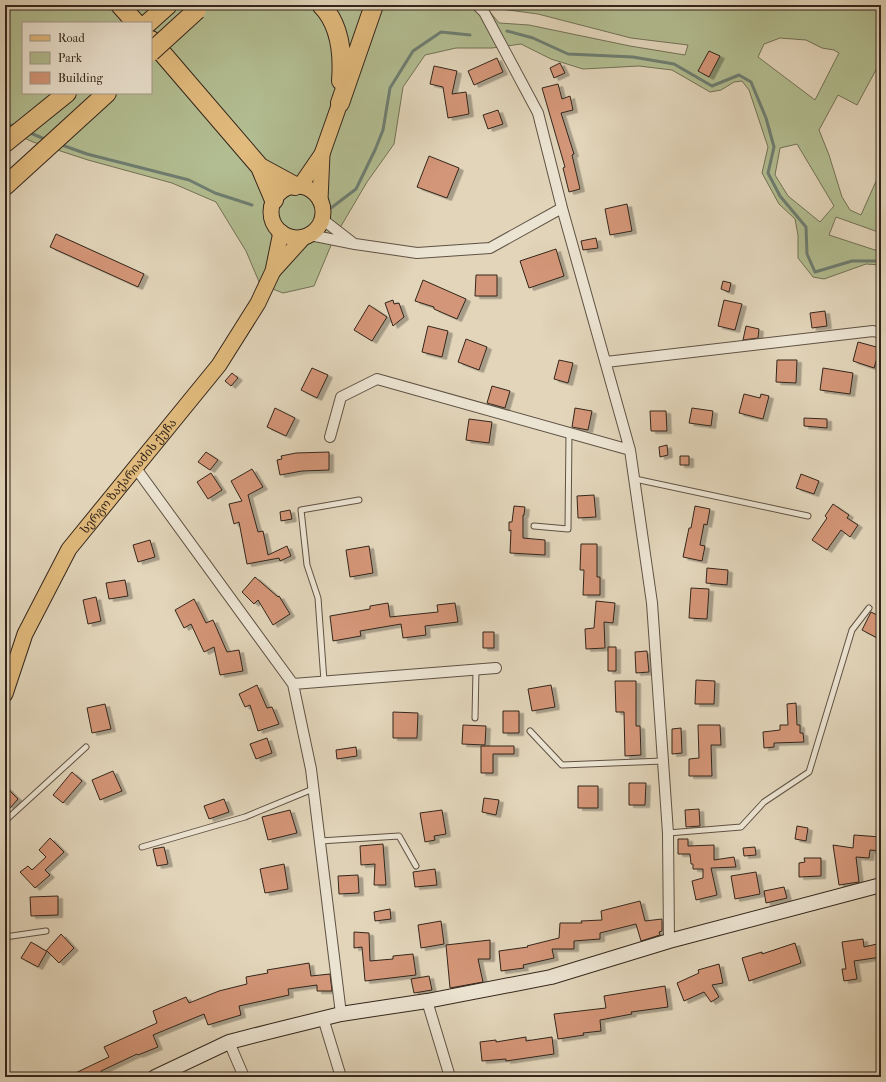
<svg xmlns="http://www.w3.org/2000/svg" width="886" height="1082" font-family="'IM FELL French Canon','Noto Serif Georgian',serif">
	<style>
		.green { fill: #b2bd91; stroke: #727256; fill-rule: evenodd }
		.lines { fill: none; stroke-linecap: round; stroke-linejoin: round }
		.stream { stroke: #6e7e72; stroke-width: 3 }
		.building { fill: #d49678; stroke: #33261c; filter: url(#shadow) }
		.lane-casing { stroke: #5f5244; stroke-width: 7 }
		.street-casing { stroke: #5f5244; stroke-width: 12 }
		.secondary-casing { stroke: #33261c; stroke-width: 16 }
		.primary-casing { stroke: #33261c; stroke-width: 17 }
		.highway-casing { stroke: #33261c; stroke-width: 20 }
		.lane { stroke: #ece4d2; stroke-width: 5 }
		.street { stroke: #ece4d2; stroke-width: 10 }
		.secondary { stroke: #ece4d2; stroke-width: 14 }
		.primary { stroke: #e1ba7d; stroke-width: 15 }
		.highway { stroke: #e1ba7d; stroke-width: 18 }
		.highway-bridge-casing { stroke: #33261c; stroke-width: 20; stroke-linecap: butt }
		.highway-bridge { stroke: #e1ba7d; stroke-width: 18 }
		.labels { text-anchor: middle; stroke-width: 4; stroke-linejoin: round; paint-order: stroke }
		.street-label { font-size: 12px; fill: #33261c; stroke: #ece4d2 }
	</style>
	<defs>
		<filter id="shadow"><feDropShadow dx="4.5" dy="2.5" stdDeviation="0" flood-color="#0004"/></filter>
	</defs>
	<rect width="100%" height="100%" fill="#e2d5ba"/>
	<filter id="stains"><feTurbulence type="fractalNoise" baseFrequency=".005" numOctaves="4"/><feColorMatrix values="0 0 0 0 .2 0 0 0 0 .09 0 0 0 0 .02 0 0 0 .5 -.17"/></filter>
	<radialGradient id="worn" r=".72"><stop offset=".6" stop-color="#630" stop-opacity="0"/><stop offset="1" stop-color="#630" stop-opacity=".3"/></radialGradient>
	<path class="green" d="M5 5H881V69L877 68 857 105 838 95 819 130 829 155 842 197 850 210 861 215 881 170V233L836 217 829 235 881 252V265L866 264 824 279 813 277 798 258V235L795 219 779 204 762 173 768 147 749 90 742 81 734 82 721 90 710 92 672 70 639 66 583 69 551 59 521 44 492 48H456L425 55 403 87 394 144 367 182 334 238 314 286 283 293 260 284 246 251 216 202 172 183 88 160 33 142 5 129ZM486 7 538 14 631 38 688 45 685 55 630 46 529 25 499 23ZM23 23H151V93H23ZM780 38 806 40 822 48 834 50 839 53 815 100 758 57 764 44ZM797 144 834 206 820 222 788 196 775 175 780 148Z"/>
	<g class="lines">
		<path class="stream" d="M507 31 533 38 568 54 633 57 674 64 712 86 739 75 751 82 766 118 774 147 768 173 780 196 806 227 807 254 815 272 852 261H881
			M5 122 15 127
			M28 132 47 140
			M59 144 87 154 189 180 215 193 252 205
			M331 208 356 189 375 150 383 130 390 88 413 51 441 32 470 35"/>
	</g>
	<path class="building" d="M709 51 720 56 709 77 698 71Z
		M497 58 503 72 474 85 468 71Z
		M560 63 565 73 554 78 550 68Z
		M434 66 457 71 452 94 466 92 469 114 448 118 443 87 430 84Z
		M558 84 562 99 570 96 573 110 561 113 574 154 572 155 580 189 569 192 563 168 565 167 542 88Z
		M498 110 503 124 488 129 483 115Z
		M429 156 459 168 447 198 417 187Z
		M627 204 632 231 610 235 605 209Z
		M56 234 144 274 138 287 50 247Z
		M596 238 598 248 583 250 581 241Z
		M556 249 564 276 529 288 520 261Z
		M476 275H497V296H475Z
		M423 280 466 299 457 319 434 309V307L415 301Z
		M723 281 731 283 729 292 721 289Z
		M393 300 394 304 399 303 404 317 393 326 385 303Z
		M724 300 742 304 735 330 718 326Z
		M369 305 387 317 372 341 354 330Z
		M825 311 827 326 812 328 810 313Z
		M428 326 448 331 442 357 422 352Z
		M746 326 759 329 758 338 743 340Z
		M466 339 487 347 479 370 458 362Z
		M858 342 880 348 874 368 853 361Z
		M559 360 573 363 568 383 554 379Z
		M777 360H797L796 383 776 382Z
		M312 368 328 375 317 398 301 390Z
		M823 368 853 373 850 394 820 390Z
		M232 373 238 378 231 386 225 381Z
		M492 386 510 391 505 408 487 403Z
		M744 394 760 398 761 394 769 396 763 419 739 413Z
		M275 408 295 418 286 436 267 427Z
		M575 408 592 411 588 430 572 427Z
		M692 408 713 411 711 426 689 423Z
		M650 411H666L667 431H651Z
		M804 418 827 419V428L804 426Z
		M469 419 492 422 489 443 466 440Z
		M667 445 668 455 660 457 659 447Z
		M206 452 218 460 210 470 198 462Z
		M329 452V470L302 471 280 475 277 460 282 459 281 456 296 453Z
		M680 456H689V465H680Z
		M252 469 263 487 248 495 258 532 263 531 268 555 287 546 291 556 280 561 279 558 247 564 239 522 234 524 229 504 242 501 231 481Z
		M211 473 222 490 208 499 197 482Z
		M801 474 819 481 814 494 796 488Z
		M594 495 596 517 578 518 577 496Z
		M833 504 849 515 847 518 858 525 850 537 841 530 827 550 812 540 827 518 825 516Z
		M514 506 525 507 524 515H523V538L545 540V555L510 553 511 530 509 531V522H512Z
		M695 506 710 509 707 525 704 524 700 545 705 546 702 561 683 557 689 528H691Z
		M290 510 292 519 281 521 280 512Z
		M150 540 155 557 138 562 133 545Z
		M581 544H597V577H600V595H583L584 570H580Z
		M369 546 373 573 350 577 346 550Z
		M707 568 728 570 727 585 706 583Z
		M255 577 278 597 279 596 290 614 273 625 258 600 254 604 242 592Z
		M125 580 128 596 109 599 106 583Z
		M691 588 709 589 707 619 689 618Z
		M96 597 101 621 88 624 83 600Z
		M194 599 206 623 213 620 227 652 239 650 243 671 220 675 214 647 204 652 191 624 184 628 175 610Z
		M596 601 615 603 613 623 604 622 605 648 586 649 585 629 594 628Z
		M388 603 390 617 438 612 437 605 455 603 458 622 425 626 426 635 403 638 401 624 360 631 361 636 333 641 330 616 370 609V606Z
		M871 612 881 617V640L862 630Z
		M483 632H494V648H483Z
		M608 647H616V671H608Z
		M647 651 649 672 636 673 635 652Z
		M696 680 715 681 714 704H695Z
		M615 681H636V726H640L641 755 625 756 624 712H616Z
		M257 685 267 708 272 707 279 724 258 731 250 705 245 707 239 694Z
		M551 685 555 707 532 711 528 689Z
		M796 703 797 725H800V733H803L804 742 774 743V747L764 748 763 732 780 730V725H788L787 704Z
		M105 704 111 729 92 733 87 708Z
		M503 711H519V733H503Z
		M393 712 418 713 417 738H393Z
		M463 725 486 726 485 745 462 744Z
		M698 725H720L721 745H711L712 776H689V759L699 758Z
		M681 728 682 753 672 754V729Z
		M267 738 272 753 256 759 250 744Z
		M481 746H514V754H493V773H481Z
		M356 747 357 756 337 759 336 750Z
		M113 771 122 791 100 800 92 780Z
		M72 772 82 781 63 803 53 795Z
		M629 783H646L645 805H629Z
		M5 786 18 799 10 808 5 803Z
		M578 786H598V808H578Z
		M484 798 499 800 496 815 482 812Z
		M224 799 229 812 209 819 204 806Z
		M699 809 700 826 686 827 685 810Z
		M290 810 297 833 268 840 262 817Z
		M442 810 446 834 434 836 435 840 425 842 420 813Z
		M797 826 808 828 806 841 795 839Z
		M854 835 881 837V851L870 850 869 858 856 857 859 882 839 885 833 845 853 848Z
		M50 838 64 852 45 870 50 875 35 888 20 872 28 866 32 870 46 857 39 850Z
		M678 839H688V846L714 845V860L734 857 736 867 711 868 717 895 696 900 692 881 703 878V869H693V864H691L690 854H678Z
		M383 844 386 885H374L375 864 361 865 360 846Z
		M164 847 168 864 157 866 153 849Z
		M755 847 756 855 744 856 743 848Z
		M804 858H821V876L799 877V863L805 862Z
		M284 864 288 889 265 893 260 869Z
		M435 869 437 885 415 887 413 872Z
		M756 872 760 894 735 899 731 876Z
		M358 875 359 893 339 894 338 876Z
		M784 887 787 898 766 903 764 891Z
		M58 896V915L31 916 30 897Z
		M640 901 645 921 662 919V931L659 932 660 935 641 941 636 924 600 933V939L574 941V949H552L554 958 523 965 524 968 501 971 499 951 528 947 527 946 559 938 560 923H582L581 921 602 920 601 911Z
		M390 909 391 919 375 921 374 912Z
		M441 921 444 944 421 948 418 925Z
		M354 932 369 933 370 961 393 959V956L413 954 416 975 365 981 362 947 354 948Z
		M61 934 74 948 59 963 47 951 38 967 21 958 31 942 46 951Z
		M863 939 864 947 881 943V957L854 961 857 979 844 981 842 969H846L842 942Z
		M490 940V959H478L483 982 450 988 446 945Z
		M795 943 801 963 749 981 742 958 762 952V954Z
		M309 963 311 976 330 974 332 991H317V985L288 989 289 995 239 1006 241 1015 208 1025 204 1014 153 1035 158 1047 138 1055 137 1054 101 1071 103 1077H67L109 1057 104 1047 157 1023 153 1011 186 997 189 1003 219 991 247 984 246 977 268 973 267 970Z
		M719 964 723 983 712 985 719 997 711 1002 704 992 684 1001 677 983 699 973 698 970Z
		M429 976 432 990 414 993 411 979Z
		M665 986 668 1007 631 1012 632 1014 600 1020 601 1031 583 1033 584 1035 558 1039 554 1014 606 1008 604 996Z
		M526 1037V1041L552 1037 554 1054 506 1061V1059L482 1061 480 1042 496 1040V1042Z"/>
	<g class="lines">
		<defs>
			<path id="lane" d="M635 479 808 516
				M534 526 568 529 569 433
				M324 681 318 598 307 565 301 510 359 500
				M475 718 476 669
				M530 731 562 765 663 761
				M5 821 86 747
				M668 833 741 827 764 802 809 772 852 630 869 608
				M320 841 399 836 416 866
				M142 847 245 817 313 789
				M5 937 46 931"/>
			<path id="street" d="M477 5 484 12 538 113 562 208 630 450 652 603 668 833 669 941
				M322 219 353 243
				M310 235 355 244 417 253 490 248 562 208
				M606 362 873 331 881 333
				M330 437 341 397 377 379 630 450
				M135 467 293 684 311 769 341 1014
				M293 684 496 668
				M427 1001 450 1077
				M323 1018 341 1077
				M229 1042 244 1077"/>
			<path id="secondary" d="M155 1077 229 1042 272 1031 341 1014 427 1001 551 977 669 941 881 885"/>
			<g id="primary">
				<path d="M300 186 322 154"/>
				<circle cx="297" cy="212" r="26"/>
				<path d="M320 200 322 154 340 103"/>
				<path d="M274 270 303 238"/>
				<path id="s1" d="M5 694 25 634 69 549 219 365 258 303 273 271 281 232"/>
			</g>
			<path id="highway" d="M120 5 136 23
				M321 5C341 25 343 55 341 81
				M148 23 168 5
				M151 40 260 167 274 200
				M340 103 374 5
				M5 143 67 93
				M260 167 295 186
				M5 186 107 93"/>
		</defs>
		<use href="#lane" class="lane-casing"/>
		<use href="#street" class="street-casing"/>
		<use href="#secondary" class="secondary-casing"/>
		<use href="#primary" class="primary-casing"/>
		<use href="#highway" class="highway-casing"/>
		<use href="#lane" class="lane"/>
		<use href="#street" class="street"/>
		<use href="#secondary" class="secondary"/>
		<use href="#primary" class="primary"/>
		<use href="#highway" class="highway"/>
		<defs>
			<path id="highway-bridge" d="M151 52 197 10"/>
		</defs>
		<use href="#highway-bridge" class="highway-bridge-casing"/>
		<use href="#highway-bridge" class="highway-bridge"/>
	</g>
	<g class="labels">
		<g class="street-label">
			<text dy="4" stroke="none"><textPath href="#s1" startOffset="253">სერგო ზაქარიაძის ქუჩა</textPath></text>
		</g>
	</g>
	<rect width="886" height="1082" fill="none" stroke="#e2d5ba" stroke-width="20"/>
	<rect x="6" y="6" width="874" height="1070" fill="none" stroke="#33261c" stroke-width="2"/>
	<rect x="10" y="10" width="866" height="1062" fill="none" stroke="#33261c"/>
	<rect x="22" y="22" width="130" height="72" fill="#ece4d2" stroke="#a29889"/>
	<rect x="30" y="35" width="20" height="6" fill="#e1ba7d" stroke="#a29889"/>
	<text x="58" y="42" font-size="12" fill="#33261c">Road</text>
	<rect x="30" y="52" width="20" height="12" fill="#b2bd91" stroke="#a29889"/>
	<text x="58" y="62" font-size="12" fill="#33261c">Park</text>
	<rect x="30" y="72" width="20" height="12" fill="#d49678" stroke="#a29889"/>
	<text x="58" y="82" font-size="12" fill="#33261c">Building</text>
	<rect width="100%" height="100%" filter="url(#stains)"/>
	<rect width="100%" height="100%" fill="url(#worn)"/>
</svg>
